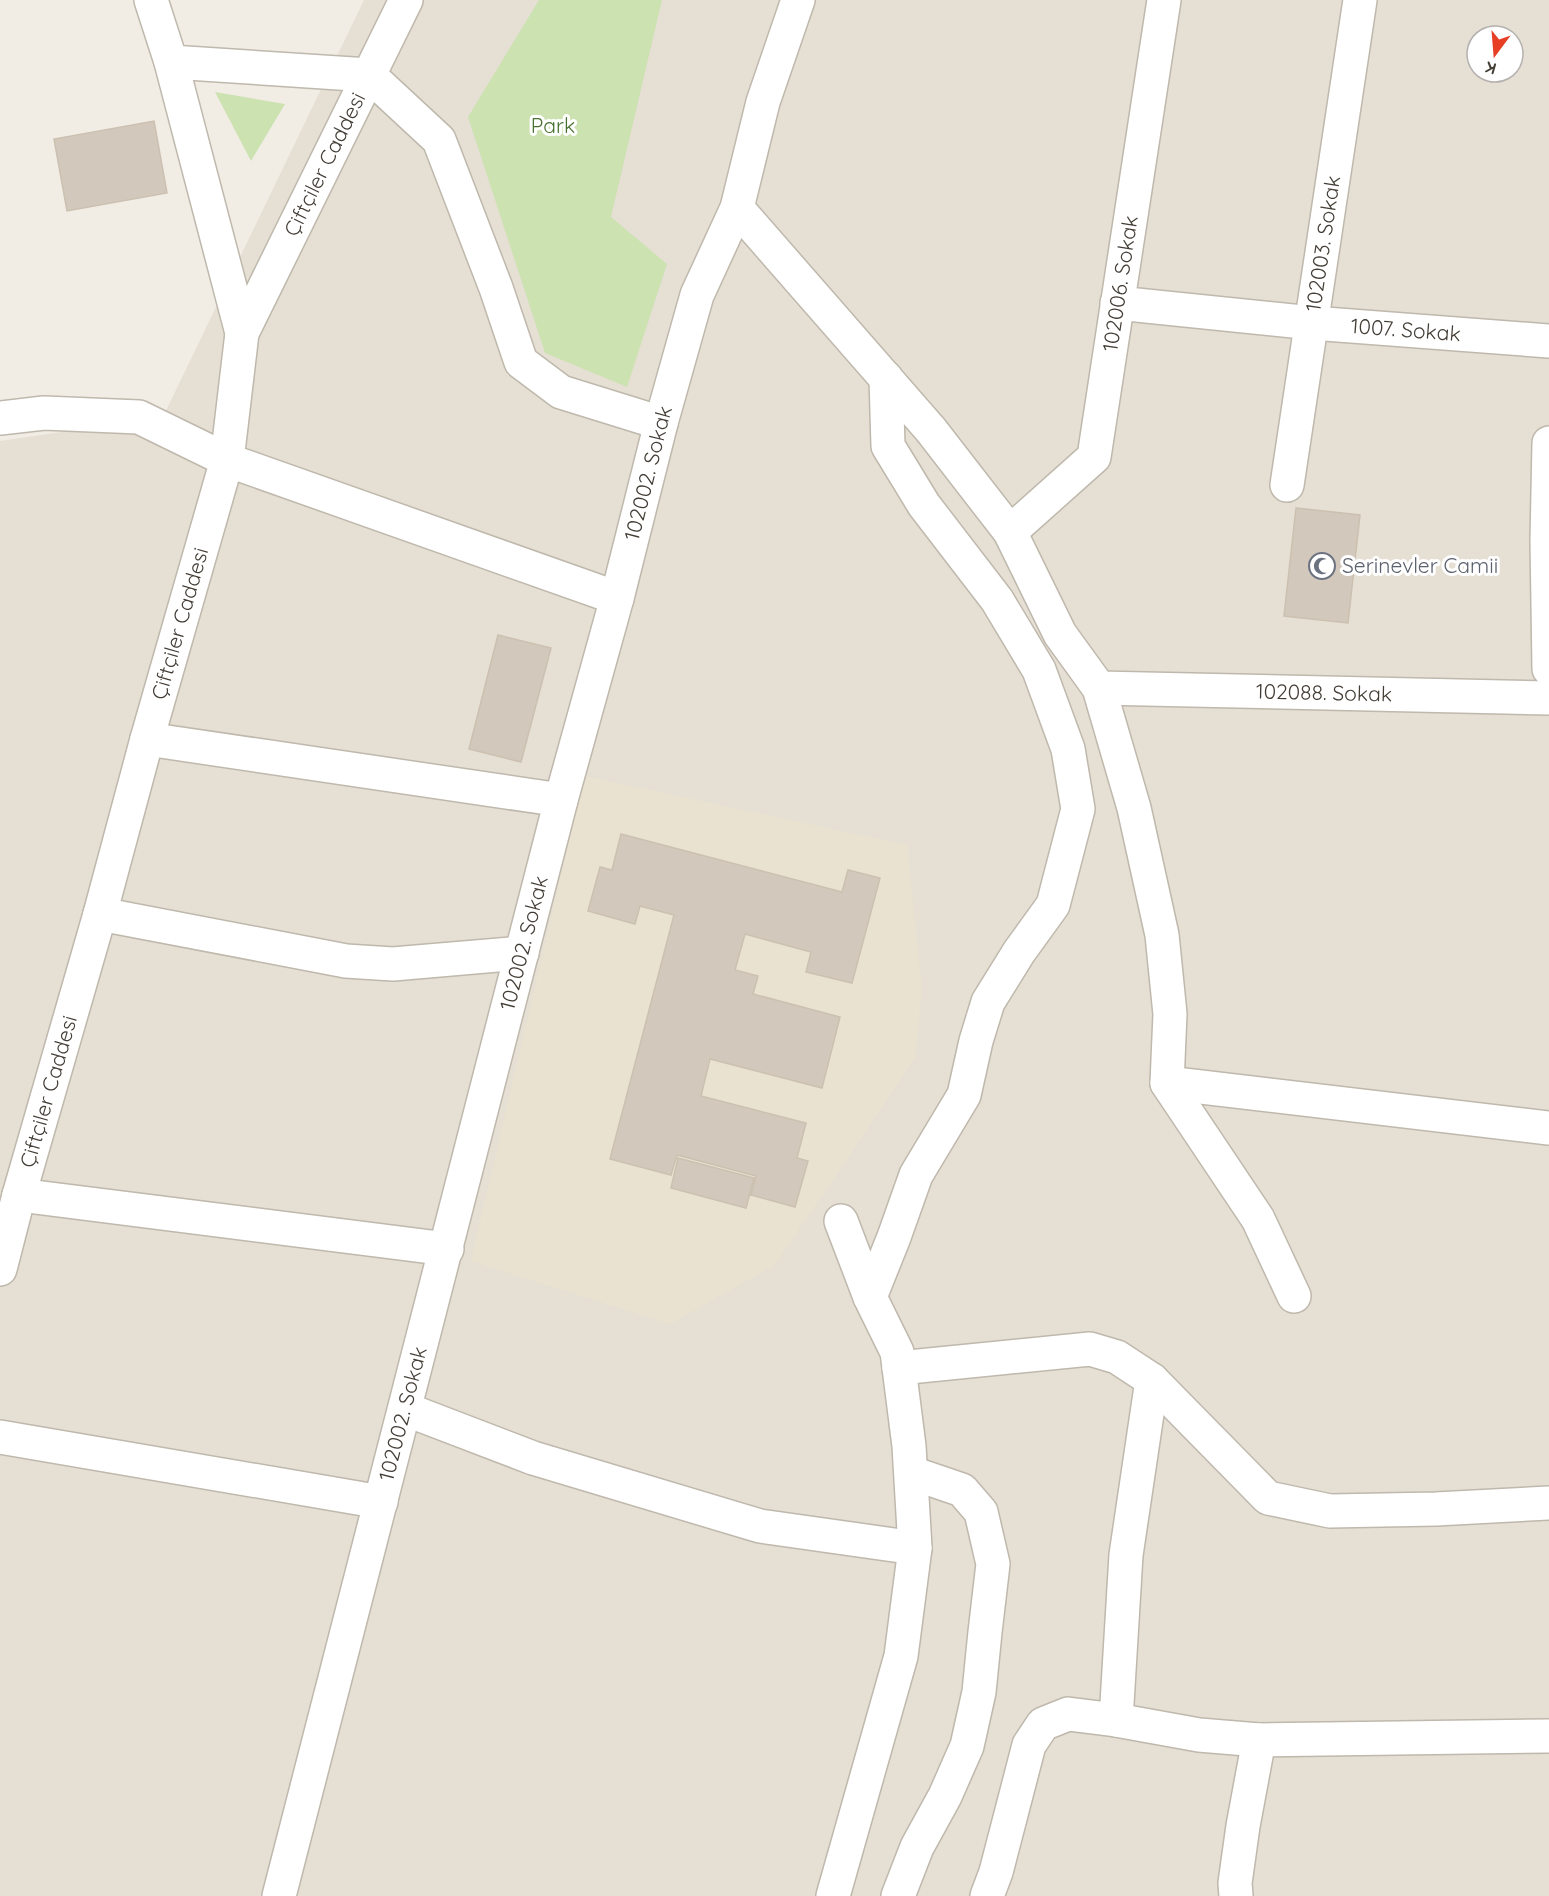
<svg xmlns="http://www.w3.org/2000/svg" width="1549" height="1896" font-family="Quicksand,sans-serif">
	<style>
		.residential { fill: #e5dfd4; fill-rule: evenodd }
		.education { fill: #e9e2d0 }
		.green { fill: #cde2b1 }
		.building { fill: #d2c9bc; stroke: #ccc0b0; stroke-width: 1.5 }
		.lines { fill: none; stroke-linecap: round; stroke-linejoin: round }
		.minor-casing { stroke: #bfb8ac; stroke-width: 36 }
		.minor { stroke: #fff; stroke-width: 33 }
		.labels { text-anchor: middle; stroke-width: 6; stroke-linejoin: round; paint-order: stroke }
		.park-label { font-size: 21px; fill: #48702e; stroke: #fff }
		.street-label { font-size: 21px; fill: #433d36; stroke: #fff }
		.worship-label { font-size: 21px; fill: #5b616d; stroke: #fff; text-anchor: start }
	</style>
	<rect width="100%" height="100%" fill="#f1ede5"/>
	<path class="residential" d="M364 0H1549V1896H0V441L163 417ZM1477 36H1513V72H1477Z"/>
	<path class="education" d="M584 776 907 845 922 989 915 1058 775 1265 670 1324 471 1261Z"/>
	<path class="green" d="M539 0H662L611 217 667 264 627 387 545 353 468 117Z
		M215 92 285 104 251 161Z"/>
	<path class="building" d="M154 121 167 193 67 211 54 139Z
		M1296 508 1360 515 1348 623 1284 616Z
		M498 635 551 648 521 762 469 749Z
		M621 834 842 892 848 870 880 878 852 983 806 972 811 952 745 934 735 970 758 976 753 994 840 1017 822 1088 710 1059 701 1096 806 1123 797 1158 808 1161 795 1207 751 1195 756 1176 677 1155 671 1175 610 1159 674 915 640 906 635 924 588 911 600 867 612 870Z
		M678 1158 754 1178 746 1208 671 1188Z"/>
	<g class="lines">
		<defs>
			<g id="minor">
				<path d="M151 0 171 62 369 75 439 140 496 288 521 362 561 392 661 423"/>
				<path d="M171 62 242 333"/>
				<path d="M737 208 931 430 1010 532 1060 634 1099 688 1134 808 1162 935 1170 1014 1167 1083 1258 1219 1294 1296"/>
				<path id="s1" d="M1117 303 1312 323 1549 341"/>
				<path d="M0 418 44 413 139 417 227 460 617 598"/>
				<path d="M1549 443 1547 540 1549 669"/>
				<path id="s2" d="M1287 485 1360 0"/>
				<path id="s3" d="M1010 532 1094 457 1164 0"/>
				<path id="s4" d="M1099 688 1549 698"/>
				<path d="M147 739 561 800"/>
				<path d="M100 914 346 961 393 964 522 953"/>
				<path d="M1167 1083 1549 1128"/>
				<path d="M19 1195 447 1249"/>
				<path id="s5" d="M0 1269 19 1195 100 914 147 739 227 460 242 333 406 0"/>
				<path d="M870 1297 894 1237 916 1175 964 1095 976 1041 988 1002 1019 952 1053 905 1078 809 1068 749 1039 670 997 600 924 505 888 446 886 378"/>
				<path d="M899 1368 1090 1349 1117 1357 1152 1380 1268 1498 1330 1511 1436 1509 1549 1503"/>
				<path d="M405 1409 533 1458 760 1526 915 1548"/>
				<path d="M0 1437 381 1502"/>
				<path d="M1116 1720 1126 1555 1152 1380"/>
				<path id="s6" d="M279 1896 561 800 617 598 661 423 697 295 737 208 763 102 798 0"/>
				<path d="M833 1896 901 1656 915 1548 909 1446 897 1352 870 1297 841 1221"/>
				<path d="M898 1896 917 1847 945 1796 967 1746 979 1692 985 1632 993 1564 981 1512 962 1490 912 1473"/>
				<path d="M987 1896 996 1872 1029 1745 1043 1724 1068 1714 1116 1720 1199 1735 1259 1740 1549 1736"/>
				<path d="M1236 1896 1235 1883 1243 1826 1259 1740"/>
			</g>
		</defs>
		<use href="#minor" class="minor-casing"/>
		<use href="#minor" class="minor"/>
	</g>
	<defs>
		<symbol id="mosque-ring" viewBox="-11 -11 22 22"><circle r="9.5" fill="#fff" stroke="#6b7280" stroke-width="1.5"/><path d="M3.5-4.9A6 6 0 1 0 3.5 4.9A5 5 0 1 1 3.5-4.9Z" fill="#6b7280"/></symbol>
	</defs>
	<g fill-rule="evenodd">
		<use href="#mosque-ring" x="1307" y="551" width="30" height="30"/>
	</g>
	<g class="labels">
		<g class="park-label">
			<text x="553" y="133">Park</text>
		</g>
		<g class="street-label">
			<text dy="7" stroke="none"><textPath href="#s5" startOffset="1156">Çiftçiler Caddesi</textPath></text>
			<text dy="7" stroke="none"><textPath href="#s2" startOffset="244">102003. Sokak</textPath></text>
			<text dy="7" stroke="none"><textPath href="#s3" startOffset="288">102006. Sokak</textPath></text>
			<text dy="7" stroke="none"><textPath href="#s1" startOffset="290">1007. Sokak</textPath></text>
			<text dy="7" stroke="none"><textPath href="#s6" startOffset="1470">102002. Sokak</textPath></text>
			<text dy="7" stroke="none"><textPath href="#s5" startOffset="670">Çiftçiler Caddesi</textPath></text>
			<text dy="7" stroke="none"><textPath href="#s4" startOffset="225">102088. Sokak</textPath></text>
			<text dy="7" stroke="none"><textPath href="#s6" startOffset="984">102002. Sokak</textPath></text>
			<text dy="7" stroke="none"><textPath href="#s5" startOffset="184">Çiftçiler Caddesi</textPath></text>
			<text dy="7" stroke="none"><textPath href="#s6" startOffset="498">102002. Sokak</textPath></text>
		</g>
		<g class="worship-label">
			<text x="1342" y="573">Serinevler Camii</text>
		</g>
	</g>
	<g transform="translate(1495 54) rotate(196)"><circle r="28" fill="#ffffff" stroke="#b4b1af" stroke-width="1.5"/>
	<path d="M0-4.5L10 22L0 15L-10 22Z" fill="#e73e26"/>
	<text y="-9" font-size="16" font-weight="bold" text-anchor="middle" fill="#433d36">K</text>
	</g>
</svg>
